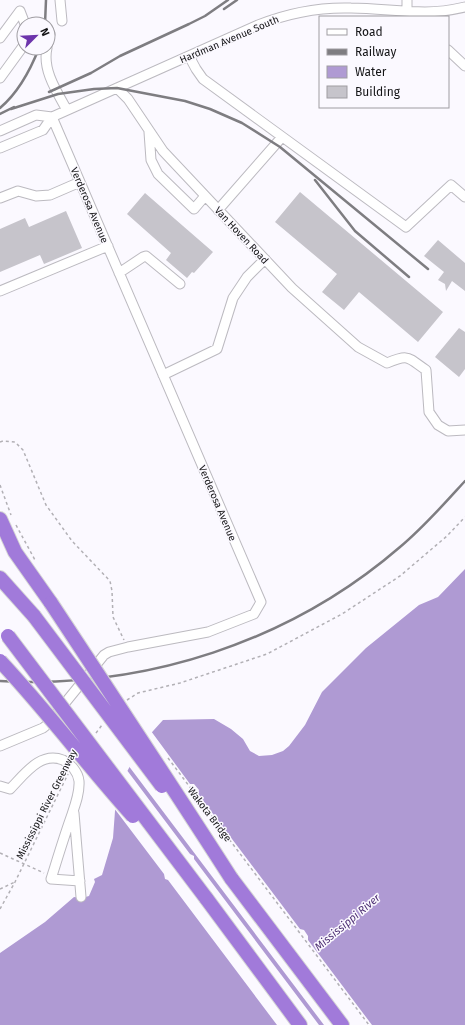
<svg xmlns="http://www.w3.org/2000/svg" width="465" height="1025" font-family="'Fira Sans',sans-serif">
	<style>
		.water { fill: #af9ad3 }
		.pier { fill: #fbf9ff }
		.building { fill: #c6c4cb }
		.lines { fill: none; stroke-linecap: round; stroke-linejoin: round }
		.minor-casing { stroke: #bcbac0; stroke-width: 11 }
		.highway-casing { stroke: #d5d5d5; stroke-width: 16 }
		.path { stroke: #b2b0b5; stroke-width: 1.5; stroke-dasharray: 3 3; stroke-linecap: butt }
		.minor { stroke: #fff; stroke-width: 9 }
		.highway { stroke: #a17ada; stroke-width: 14 }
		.rail { stroke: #7e7d81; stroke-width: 2.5 }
		.highway-bridge-casing { stroke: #d5d5d5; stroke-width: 16; stroke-linecap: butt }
		.path-bridge { stroke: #b2b0b5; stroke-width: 1.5; stroke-dasharray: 3 3; stroke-linecap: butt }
		.highway-bridge { stroke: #a17ada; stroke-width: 14 }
		.labels { text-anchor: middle; stroke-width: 3; stroke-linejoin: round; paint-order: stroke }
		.street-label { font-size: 10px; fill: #141416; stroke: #fbf9ff }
		.water-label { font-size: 11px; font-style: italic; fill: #4f3175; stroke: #fbf9ff }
	</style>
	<rect width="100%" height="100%" fill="#fbf9ff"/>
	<path class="water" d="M465 569V1025H0V953L45 922 74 897 82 898 89 896 95 882 94 879 102 875 113 838 115 811 124 777 144 741 163 720 214 719 231 729 243 739 250 751 259 756 272 755 283 751 289 746 305 725 322 692 366 648 419 605 438 597Z"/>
	<path class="pier" d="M151 731 190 784H194L199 790 198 794 300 929 304 930 308 936V940L372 1025H324L128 765 143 740Z
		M126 769 190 854 194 856V859L319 1025H277L168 880 165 879 164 874 114 808 122 776Z"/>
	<path class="building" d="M300 192 443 312 418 342 359 292 344 310 322 292 337 274 275 222Z
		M145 193 213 252 194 273 192 272 187 278 166 260 171 253 127 214Z
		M66 211 82 248 44 264 40 255 0 272V229L25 218 29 227Z
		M438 240 465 263V291L452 281 446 291 445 284 438 280 444 272 424 256Z
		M459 328 465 332V369L459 377 435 357Z"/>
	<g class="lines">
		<defs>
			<path id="minor" d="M60 0 62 21
				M407 0V11
				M0 38 20 11 25 24
				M48 43 50 34
				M47 48C42 70 57 92 67 110
				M448 50 465 66
				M189 56 196 69 203 79 406 227 451 185 465 197
				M0 78 24 45
				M117 88 128 99 163 151 292 288 358 347 387 363C409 354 407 357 426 370L429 412 438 425 448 431 465 430
				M0 131 36 115 52 117
				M149 132 151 160 158 174 194 209 205 196
				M0 148 43 130 52 117 258 25C288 13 319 7 351 8 376 8 401 12 425 12 439 12 452 10 465 7
				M0 198 18 191 36 196 50 195 80 182
				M218 210 282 137
				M119 273 143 257 146 256 180 284
				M0 291 108 246
				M163 375 217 349 233 298 247 277 265 259
				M0 746 43 728 48 724 104 655 109 652 128 647 208 632 254 614 261 602 52 117
				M0 786 10 789C24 775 40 751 63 760 71 764 78 772 79 781 80 794 74 808 70 820 63 840 57 860 51 879L80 881
				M74 813 81 897"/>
			<path id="highway" d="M0 519 15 552 51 603
				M0 578 34 616
				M231 878 342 1025
				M206 898 300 1025"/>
		</defs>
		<use href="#minor" class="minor-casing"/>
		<use href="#highway" class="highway-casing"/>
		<path class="path" d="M0 442 3 441 15 442 23 450 46 505 72 541 110 581 112 591 113 617 124 640
			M0 485 11 515
			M16 525 35 560
			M127 700 138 693 180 683 267 654 342 614 400 576 447 536 465 517
			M96 733 102 725
			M0 853 44 873
			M0 889 15 882
			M0 909 15 882 68 774"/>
		<use href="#minor" class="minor"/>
		<use href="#highway" class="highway"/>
		<path class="rail" d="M224 9 237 0
			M45 24 46 0
			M49 92 91 73 120 56 189 24 205 16 228 0
			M0 108C19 92 30 71 39 48
			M11 109 58 94 94 89 117 88 185 101 210 109 242 123 280 147 428 269
			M0 114 14 107
			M315 180 355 231 409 277
			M0 681C145 689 290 642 400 547 424 527 444 504 465 481"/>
		<defs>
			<path id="highway-bridge" d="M51 603C111 694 172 786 231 878
				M34 616 162 786
				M8 636 206 898
				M0 661C47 711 87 765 133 816"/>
		</defs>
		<use href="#highway-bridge" class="highway-bridge-casing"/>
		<path class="path-bridge" d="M168 758 369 1025"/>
		<use href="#highway-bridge" class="highway-bridge"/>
	</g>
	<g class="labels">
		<g class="street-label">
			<text transform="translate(229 39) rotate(-23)" y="4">Hardman Avenue South</text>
			<text transform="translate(90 205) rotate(67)" y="4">Verderosa Avenue</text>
			<text transform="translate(242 235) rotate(47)" y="4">Van Hoven Road</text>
			<text transform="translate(218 503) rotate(67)" y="4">Verderosa Avenue</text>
			<text transform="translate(46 804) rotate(-63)" y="4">Mississippi River Greenway</text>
			<text transform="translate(210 814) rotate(53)" y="4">Wakota Bridge</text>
		</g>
		<g class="water-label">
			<text transform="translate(347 922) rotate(-40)" y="4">Mississippi River</text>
		</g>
	</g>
	<rect x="319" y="16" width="130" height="92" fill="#fbf9ff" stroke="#9f9da2"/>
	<rect x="327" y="29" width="20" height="6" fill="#ffffff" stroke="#9f9da2"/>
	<text x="355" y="36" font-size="12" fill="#141416">Road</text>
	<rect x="327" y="49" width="20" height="6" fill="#7e7d81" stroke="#9f9da2"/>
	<text x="355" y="56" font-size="12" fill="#141416">Railway</text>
	<rect x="327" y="66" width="20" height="12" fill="#af9ad3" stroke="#9f9da2"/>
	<text x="355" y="76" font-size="12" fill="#141416">Water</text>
	<rect x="327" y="86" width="20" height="12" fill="#c6c4cb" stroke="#9f9da2"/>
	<text x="355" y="96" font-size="12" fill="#141416">Building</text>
	<g transform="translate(36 36) rotate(66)"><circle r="19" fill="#fbf9ff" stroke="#9f9da2"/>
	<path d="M0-3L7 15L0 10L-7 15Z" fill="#6d35ac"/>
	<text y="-6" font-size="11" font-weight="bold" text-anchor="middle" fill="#141416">N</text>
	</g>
</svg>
